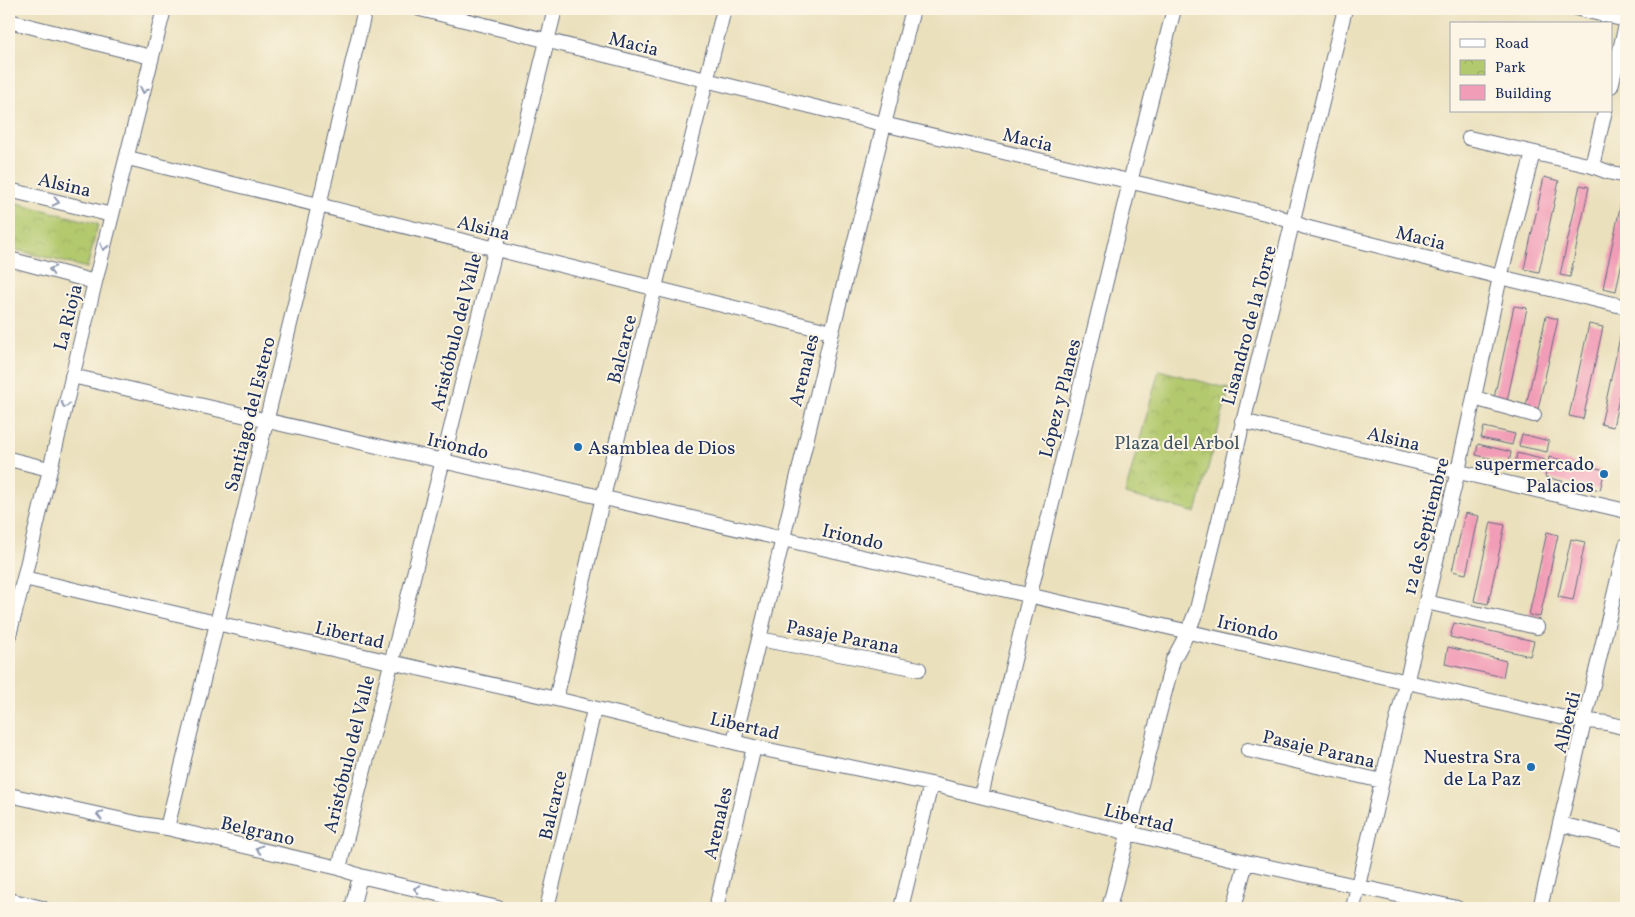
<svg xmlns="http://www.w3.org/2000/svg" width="1635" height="917" font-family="Vollkorn,serif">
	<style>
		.park { fill: url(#park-crowns); stroke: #677c66 }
		.building { fill: #f29db7 }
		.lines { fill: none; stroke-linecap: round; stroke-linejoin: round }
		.minor-casing { stroke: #636d7f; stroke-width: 16 }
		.minor { stroke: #fff; stroke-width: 14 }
		.oneway { stroke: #8d97ae }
		.poi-dot { fill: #1f6fb2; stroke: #fcf5e5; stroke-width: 2 }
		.labels { text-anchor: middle; stroke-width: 4; stroke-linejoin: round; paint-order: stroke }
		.street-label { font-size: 19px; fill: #1b2f5e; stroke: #fcf5e5 }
		.park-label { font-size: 19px; fill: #415662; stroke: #fcf5e5 }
		.poi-label { font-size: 19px; fill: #1b2f5e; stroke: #fcf5e5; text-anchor: end }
	</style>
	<defs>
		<pattern id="park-crowns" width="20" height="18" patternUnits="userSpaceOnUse" patternTransform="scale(1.25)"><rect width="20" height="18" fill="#b3c96e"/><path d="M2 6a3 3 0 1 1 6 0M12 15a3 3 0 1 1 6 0" fill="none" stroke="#99ad62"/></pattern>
	</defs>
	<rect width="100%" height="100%" fill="#fcf5e5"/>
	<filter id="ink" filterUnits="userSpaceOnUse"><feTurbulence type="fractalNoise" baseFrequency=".02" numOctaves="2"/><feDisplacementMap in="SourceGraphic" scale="10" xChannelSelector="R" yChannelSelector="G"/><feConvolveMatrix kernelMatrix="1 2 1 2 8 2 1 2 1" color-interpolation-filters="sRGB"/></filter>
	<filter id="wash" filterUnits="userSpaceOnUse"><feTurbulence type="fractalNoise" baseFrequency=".0096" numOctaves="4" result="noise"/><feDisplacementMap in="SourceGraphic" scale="20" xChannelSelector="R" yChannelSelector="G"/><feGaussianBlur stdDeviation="1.12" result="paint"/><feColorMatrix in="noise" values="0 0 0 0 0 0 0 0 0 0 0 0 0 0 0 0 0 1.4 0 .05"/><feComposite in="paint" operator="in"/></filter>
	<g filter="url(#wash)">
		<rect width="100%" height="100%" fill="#eae0bc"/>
		<path class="park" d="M9 201 98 224 87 268 9 248Z
			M1159 370 1229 389 1196 513 1125 494Z"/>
		<g id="blocks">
			<path class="building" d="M1544 177 1559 181 1539 272 1524 269Z
				M1580 185 1589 187 1570 277 1560 275Z
				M1622 198 1626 199V242L1616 291 1603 288Z
				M1514 306 1527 308 1507 401 1494 398Z
				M1546 316 1558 319 1538 409 1526 406Z
				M1589 324 1603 327 1583 419 1569 416Z
				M1621 333 1626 334V365L1613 427 1601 424Z
				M1484 427 1515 434 1512 445 1481 438Z
				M1522 434 1549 441 1547 452 1519 446Z
				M1478 444 1511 452 1509 463 1476 455Z
				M1517 453 1545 460 1542 471 1515 464Z
				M1549 457 1605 470 1600 490 1545 477Z
				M1465 513 1479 516 1466 574 1452 571Z
				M1491 522 1505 525 1488 604 1474 601Z
				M1547 532 1558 535 1540 617 1529 615Z
				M1571 539 1585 542 1573 600 1558 597Z
				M1454 623 1534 641 1530 656 1450 637Z
				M1448 647 1506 661 1503 677 1445 664Z"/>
		</g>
	</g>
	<g filter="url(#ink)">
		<use href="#blocks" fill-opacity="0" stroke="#636d7f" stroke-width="1"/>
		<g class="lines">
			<defs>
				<path id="minor" d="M420 9 883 124 1274 215 1305 227 1500 277 1626 307
					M1579 9 1626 20
					M9 21 151 57
					M1611 86 1626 25
					M1469 138 1592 166 1608 172 1626 176
					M128 158 832 332
					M1592 166 1605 111
					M9 190 112 215
					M9 259 95 282
					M72 376 1569 719 1607 723 1626 728
					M1474 398 1534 415
					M1242 421 1626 511
					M9 459 49 469
					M24 578 216 623 556 699 754 747 931 784 1246 862 1457 908
					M1426 602 1537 627
					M9 635 24 578 95 282 164 9
					M759 639 919 669
					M556 699 603 497 724 9
					M734 741 759 639 832 332 913 9
					M1248 750 1382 781
					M9 795 141 824 167 828 339 868 360 876 498 908
					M981 796 1130 182 1174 9
					M1560 824 1626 840
					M167 828 319 205 365 9
					M339 868 443 460 555 9
					M9 900 42 908
					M352 908 360 876
					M547 908 594 710
					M716 908 754 747
					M901 908 931 784
					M1109 908 1173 660 1188 632 1197 609 1345 9
					M1234 908 1246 862
					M1353 908 1382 781 1458 471 1500 277 1533 153
					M1540 908 1626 545"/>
			</defs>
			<use href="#minor" class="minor-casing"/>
			<use href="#minor" class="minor"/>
		</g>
		<defs><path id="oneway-chevron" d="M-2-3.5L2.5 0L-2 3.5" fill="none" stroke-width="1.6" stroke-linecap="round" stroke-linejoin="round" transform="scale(1.25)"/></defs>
		<g class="oneway">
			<use href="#oneway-chevron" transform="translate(144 90) rotate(103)"/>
			<use href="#oneway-chevron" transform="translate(56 202) rotate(13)"/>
			<use href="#oneway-chevron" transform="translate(104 247) rotate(104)"/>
			<use href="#oneway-chevron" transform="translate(52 270) rotate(-165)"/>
			<use href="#oneway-chevron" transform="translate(65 405) rotate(104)"/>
			<use href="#oneway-chevron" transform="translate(100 815) rotate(-168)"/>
			<use href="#oneway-chevron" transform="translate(259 849) rotate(-167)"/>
			<use href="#oneway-chevron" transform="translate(417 889) rotate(-167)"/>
		</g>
	</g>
	<g class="poi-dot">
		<circle cx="578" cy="447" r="5"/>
		<circle cx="1604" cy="474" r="5"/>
		<circle cx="1531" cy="767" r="5"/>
	</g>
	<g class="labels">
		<g class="street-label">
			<text transform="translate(634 43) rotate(14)" y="7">Macia</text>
			<text transform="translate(1028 139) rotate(13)" y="7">Macia</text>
			<text transform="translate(65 184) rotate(13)" y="7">Alsina</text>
			<text transform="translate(484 227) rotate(14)" y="7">Alsina</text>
			<text transform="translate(1421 237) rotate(14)" y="7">Macia</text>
			<text transform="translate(67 317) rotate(-76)" y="7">La Rioja</text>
			<text transform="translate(1248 325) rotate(-75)" y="7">Lisandro de la Torre</text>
			<text transform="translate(455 332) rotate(-76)" y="7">Aristóbulo del Valle</text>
			<text transform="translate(621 349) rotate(-76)" y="7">Balcarce</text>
			<text transform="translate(803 370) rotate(-76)" y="7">Arenales</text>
			<text transform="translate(1059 398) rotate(-76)" y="7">López y Planes</text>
			<text transform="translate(249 414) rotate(-76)" y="7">Santiago del Estero</text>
			<text transform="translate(1394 438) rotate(13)" y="7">Alsina</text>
			<text transform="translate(458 445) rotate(13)" y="7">Iriondo</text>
			<text transform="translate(1425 526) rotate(-76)" y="7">12 de Septiembre</text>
			<text transform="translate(853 536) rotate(13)" y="7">Iriondo</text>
			<text transform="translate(1248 627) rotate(13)" y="7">Iriondo</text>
			<text transform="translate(350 634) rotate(13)" y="7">Libertad</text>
			<text transform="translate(843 636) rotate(11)" y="7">Pasaje Parana</text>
			<text transform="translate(1566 722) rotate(-76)" y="7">Alberdi</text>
			<text transform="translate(745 725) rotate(13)" y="7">Libertad</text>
			<text transform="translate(1319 748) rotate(13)" y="7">Pasaje Parana</text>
			<text transform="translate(348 754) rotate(-76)" y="7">Aristóbulo del Valle</text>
			<text transform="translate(552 805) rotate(-77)" y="7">Balcarce</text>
			<text transform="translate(1139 817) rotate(14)" y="7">Libertad</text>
			<text transform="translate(717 823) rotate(-77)" y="7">Arenales</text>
			<text transform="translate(258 830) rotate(13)" y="7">Belgrano</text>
		</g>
		<g class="park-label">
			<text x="1177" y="449">Plaza del Arbol</text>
		</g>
		<g class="poi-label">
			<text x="588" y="454" text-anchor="start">Asamblea de Dios</text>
			<text x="1594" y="470">supermercado<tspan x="1594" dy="22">Palacios</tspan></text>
			<text x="1521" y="763">Nuestra Sra<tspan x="1521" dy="22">de La Paz</tspan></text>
		</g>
	</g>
	<rect width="1635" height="917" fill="none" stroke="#fcf5e5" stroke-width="30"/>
	<rect x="1450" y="22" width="162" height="90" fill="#fcf5e5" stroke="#a2a6af"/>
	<rect x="1460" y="39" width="25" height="8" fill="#ffffff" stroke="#a2a6af"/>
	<text x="1495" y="48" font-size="15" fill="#1b2f5e">Road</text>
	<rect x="1460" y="60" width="25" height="15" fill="url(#park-crowns)" stroke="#a2a6af"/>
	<text x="1495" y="72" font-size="15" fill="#1b2f5e">Park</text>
	<rect x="1460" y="85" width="25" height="15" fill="#f29db7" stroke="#a2a6af"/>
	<text x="1495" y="98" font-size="15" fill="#1b2f5e">Building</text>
</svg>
